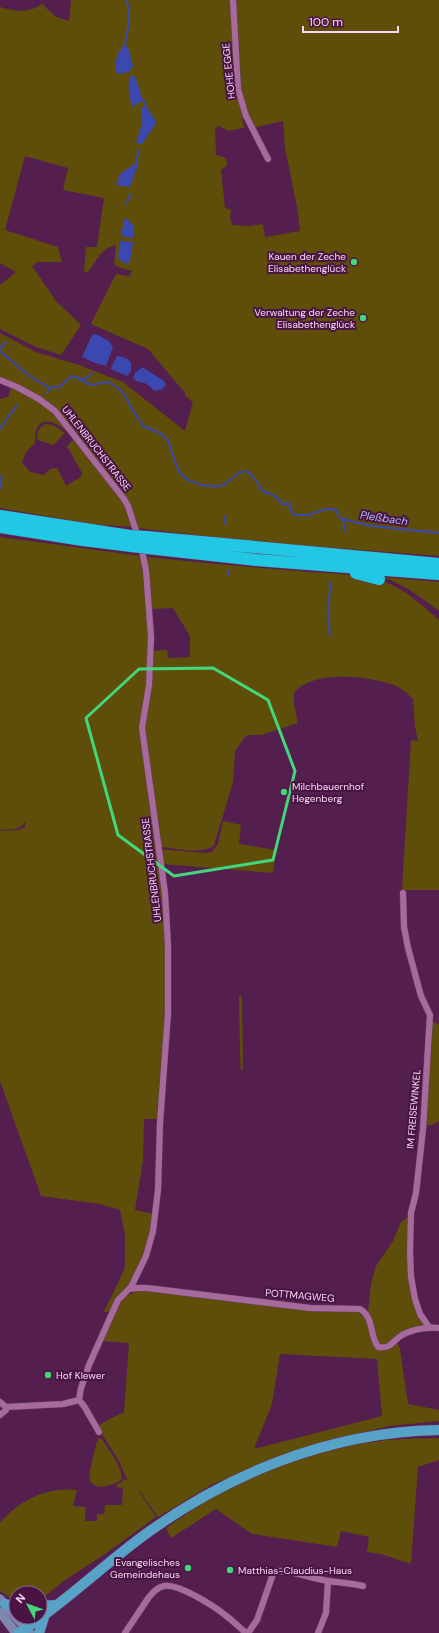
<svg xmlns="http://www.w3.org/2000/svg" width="439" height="1633" font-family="'DM Sans',sans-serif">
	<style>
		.green { fill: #5f4d0a; fill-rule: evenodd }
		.water { fill: #3a48b0 }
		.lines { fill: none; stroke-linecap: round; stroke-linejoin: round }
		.stream { stroke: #3a48b0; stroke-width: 2 }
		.street-casing { stroke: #6e3f69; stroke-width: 7 }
		.secondary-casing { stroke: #6e3f69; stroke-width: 10 }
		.primary-casing { stroke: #6e3f69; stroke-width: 11 }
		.highway-casing { stroke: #6e3f69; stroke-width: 13 }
		.street { stroke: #a66a9d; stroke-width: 6 }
		.secondary { stroke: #7e86b2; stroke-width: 9 }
		.primary { stroke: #57a2c7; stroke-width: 10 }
		.highway { stroke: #22c8e3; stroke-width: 12 }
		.highway-bridge-casing { stroke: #6e3f69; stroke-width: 13; stroke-linecap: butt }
		.highway-bridge { stroke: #22c8e3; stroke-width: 12 }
		.marked { fill: none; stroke: #42d77b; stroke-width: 3; stroke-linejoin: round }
		.poi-dot { fill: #42d77b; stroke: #491444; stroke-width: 1.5 }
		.labels { text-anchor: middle; stroke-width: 4; stroke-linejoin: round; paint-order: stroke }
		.street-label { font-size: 10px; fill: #f9d8f3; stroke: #491444 }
		.poi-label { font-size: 10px; fill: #f9d8f3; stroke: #491444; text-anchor: end }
		.water-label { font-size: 11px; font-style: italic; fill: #aebef3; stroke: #491444 }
	</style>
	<rect width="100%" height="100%" fill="#541f4f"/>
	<path class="green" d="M71 0H231L237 89 244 128 228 131 219 126 215 128 216 155 224 157 227 161V165L221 170 225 208 231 210 230 218 232 225 249 226 263 224 265 237 300 231 297 207 285 148 283 121 253 128 240 89 235 0H439V556L246 541 137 528V522L126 501 58 412 0 378V333L36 352 79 365 123 382 185 431 193 402 185 396V393L148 349 91 324 116 274 130 276 132 271 118 267 114 264 116 245C103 246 95 263 88 272L84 271 86 247H97L104 198 63 190 68 168 25 156 5 230 58 247 62 262H38L32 266 56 301 81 325 61 355 36 347 0 329V285L16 272 0 263V7C15 11 28 14 42 4L56 17 69 21Z
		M12 386 48 406 67 430 66 431C49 416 34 418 35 443L26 452 22 462 30 472 44 475 50 469 57 468 66 486 81 477 82 473 67 446 73 440 77 443 124 502 131 527 92 524 0 508V399L8 397Z
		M46 424 53 425 65 433 53 445 38 440C36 432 39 427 46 424Z
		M0 537 141 556 147 598 148 638V679L145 703 141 714 142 735 165 907V946L167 970 159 1119H144L143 1160 135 1210 154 1214 145 1255 128 1286 108 1312H104L125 1268V1234L120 1210 100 1204 41 1196 0 1081V831L18 830 25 827 26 821C19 831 13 829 0 830Z
		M146 557C197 562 247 567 298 571 326 574 357 572 385 582 406 590 422 605 439 620V890H402L411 740 418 741 415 727 413 699C408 694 404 690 398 687 374 676 312 669 294 693V704L298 723 261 735H248L244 738 235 751 233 782 214 845C204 855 174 848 161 847L144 736 152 651 167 650 168 658 190 657V636L173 608 152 609 147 564 148 561Z
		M383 577 439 582V611C421 597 404 585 383 577Z
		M223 821 241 825 239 844 276 850 273 873 162 864 160 849 205 853 212 852 218 844Z
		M239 996 242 997 243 1069 241 1071 240 1056Z
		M433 1022 439 1024V1121L432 1125H425L432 1023Z
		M410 1215 408 1277 416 1314 428 1330C418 1330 404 1335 397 1342L400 1349 408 1404 439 1410V1421L390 1426 328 1440 268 1460 211 1485 158 1517 142 1494 127 1479 119 1461 97 1426 124 1412 129 1343 102 1341C112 1319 116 1294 143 1290L368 1313 371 1284 376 1266 393 1241 401 1222ZM280 1354 377 1359 382 1416 254 1449 272 1404Z
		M99 1438 102 1439C107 1448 125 1470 121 1480 114 1485 94 1492 90 1480 88 1475 91 1467 92 1462 94 1454 95 1445 99 1438Z
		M439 1438V1460L418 1467 411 1564 381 1554 367 1552 369 1537 341 1531 337 1547 252 1534 216 1509 171 1538 166 1528C180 1519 193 1509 207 1501 260 1471 321 1448 381 1441 400 1438 420 1439 439 1438Z
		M124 1479C136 1482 149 1507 156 1517L105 1554 65 1580 40 1600V1593H16V1601L0 1591V1523C20 1500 46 1487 77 1490L73 1506 86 1507 85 1521H97V1514H104L105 1505H122L123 1488 117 1487 116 1485 122 1482Z"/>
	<path class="water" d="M125 44C131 51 130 58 133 66L129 72 119 74 116 72C114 63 118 50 125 44Z
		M131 75 135 77 143 100 132 107C130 97 126 85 131 75Z
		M146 106 155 120V125L142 144 136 143 142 124 141 109Z
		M136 163 138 164 130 187 116 185 120 174Z
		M126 218 133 225 134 236 132 238 121 236 124 220Z
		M120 241 133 242 130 261 128 264 121 261 118 257Z
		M96 334 109 341 113 347 106 366 95 363 82 357 92 335Z
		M117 356 126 358 131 362V371L127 376 113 370 111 368Z
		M142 367 164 381 166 384 163 389 155 391C152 389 150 386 147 384 141 381 137 384 133 377L136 371 137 372Z"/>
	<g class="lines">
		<path class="stream" d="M125 44C129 28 130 16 127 0
			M143 100 146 106
			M136 163 139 150
			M126 204 131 194
			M0 348 6 342
			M0 351 28 375 49 388 61 386 70 377 74 376 91 385 108 382 115 386 124 394 133 411 143 426 162 434 168 441 178 470C185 483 209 489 223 485 231 482 237 469 247 472 255 475 257 485 263 491 267 493 271 494 274 496 278 498 281 502 283 505L289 503 291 511 294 515H308L326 509 336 510 340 518 343 519 371 526 439 533
			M82 379 89 377 92 373
			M47 393 49 388
			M0 429 17 405
			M0 476 2 479 0 488
			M224 516 225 524
			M343 519 345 531
			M228 575V571
			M330 635C327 616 328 600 331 582"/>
		<defs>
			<path id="street" d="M233 0 238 89 246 116 268 159
				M0 380 17 387 39 399 55 411 124 499 128 506 138 537
				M403 893 404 927 408 948 421 996 430 1015 423 1129 416 1193 411 1213 410 1252 411 1277 415 1299 420 1314 429 1327
				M129 1289 137 1288H147L310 1308 360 1309C374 1317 369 1334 378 1347 392 1349 392 1341 402 1335 413 1329 427 1327 439 1328
				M79 1400 81 1388 89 1365 118 1300 131 1287 146 1256 153 1231 158 1190 160 1123 168 1013V946L165 893 142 728 149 685 151 637 146 570 141 546
				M0 1402 6 1407
				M0 1415 6 1410V1407L63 1404 79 1400 84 1406 99 1432
				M125 1633 149 1597C153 1592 158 1587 164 1586 178 1583 214 1606 225 1615 232 1620 239 1627 246 1633
				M248 1633 257 1620 273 1574 276 1571C294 1570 310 1579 329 1581 340 1583 351 1583 363 1586
				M318 1633 326 1613 328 1581"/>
			<path id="secondary" d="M0 1599 30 1633
				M0 1612 16 1633"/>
			<path id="primary" d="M5 1604 16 1607
				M40 1606 56 1605
				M19 1633C60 1606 96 1572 135 1542 223 1475 328 1432 439 1430
				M39 1633 45 1614"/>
			<path id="highway" d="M0 516 130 536
				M0 527 83 540 132 546
				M146 537 439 564
				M148 548 257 560 439 574
				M356 573 379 579"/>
		</defs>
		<use href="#street" class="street-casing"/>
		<use href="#secondary" class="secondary-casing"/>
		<use href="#primary" class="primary-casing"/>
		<use href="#highway" class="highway-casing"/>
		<use href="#street" class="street"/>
		<use href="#secondary" class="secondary"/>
		<use href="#primary" class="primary"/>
		<use href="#highway" class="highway"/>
		<defs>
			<path id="highway-bridge" d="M130 536 146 537
				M132 546 148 548"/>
		</defs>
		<use href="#highway-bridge" class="highway-bridge-casing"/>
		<use href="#highway-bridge" class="highway-bridge"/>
	</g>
	<path class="marked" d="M213 668 268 700 295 771 273 860 174 876 118 835 86 718 139 669Z"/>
	<g class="poi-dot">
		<circle cx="354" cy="262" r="4"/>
		<circle cx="363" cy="318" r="4"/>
		<circle cx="284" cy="792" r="4"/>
		<circle cx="48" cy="1375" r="4"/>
		<circle cx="188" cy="1568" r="4"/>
		<circle cx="230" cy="1570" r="4"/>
	</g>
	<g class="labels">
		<g class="street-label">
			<text transform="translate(228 71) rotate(-96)" y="4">HOHE EGGE</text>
			<text transform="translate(97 448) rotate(52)" y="4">UHLENBRUCHSTRASSE</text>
			<text transform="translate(151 870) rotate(-97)" y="4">UHLENBRUCHSTRASSE</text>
			<text transform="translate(413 1109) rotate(-85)" y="4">IM FREISEWINKEL</text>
			<text transform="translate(300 1295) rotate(5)" y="4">POTTMAGWEG</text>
		</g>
		<g class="poi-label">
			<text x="346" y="260">Kauen der Zeche<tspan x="346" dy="12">Elisabethenglück</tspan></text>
			<text x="355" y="316">Verwaltung der Zeche<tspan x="355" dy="12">Elisabethenglück</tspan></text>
			<text x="292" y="790" text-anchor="start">Milchbauernhof<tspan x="292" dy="12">Hegenberg</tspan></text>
			<text x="56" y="1379" text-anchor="start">Hof Klewer</text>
			<text x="180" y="1566">Evangelisches<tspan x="180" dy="12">Gemeindehaus</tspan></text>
			<text x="238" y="1574" text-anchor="start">Matthias-Claudius-Haus</text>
		</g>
		<g class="water-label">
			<text transform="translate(384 518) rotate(8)" y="4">Pleßbach</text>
		</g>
	</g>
	<g transform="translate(28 1605) rotate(311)"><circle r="19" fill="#491444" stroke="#8f628a"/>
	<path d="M0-3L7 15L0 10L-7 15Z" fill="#42d77b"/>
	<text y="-6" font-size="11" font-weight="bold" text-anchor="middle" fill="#f9d8f3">N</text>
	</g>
	<path d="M303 26v6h95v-6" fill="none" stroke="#f9d8f3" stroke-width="2"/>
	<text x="309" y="26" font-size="12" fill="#f9d8f3" stroke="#491444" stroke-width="3" paint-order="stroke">100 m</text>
</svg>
